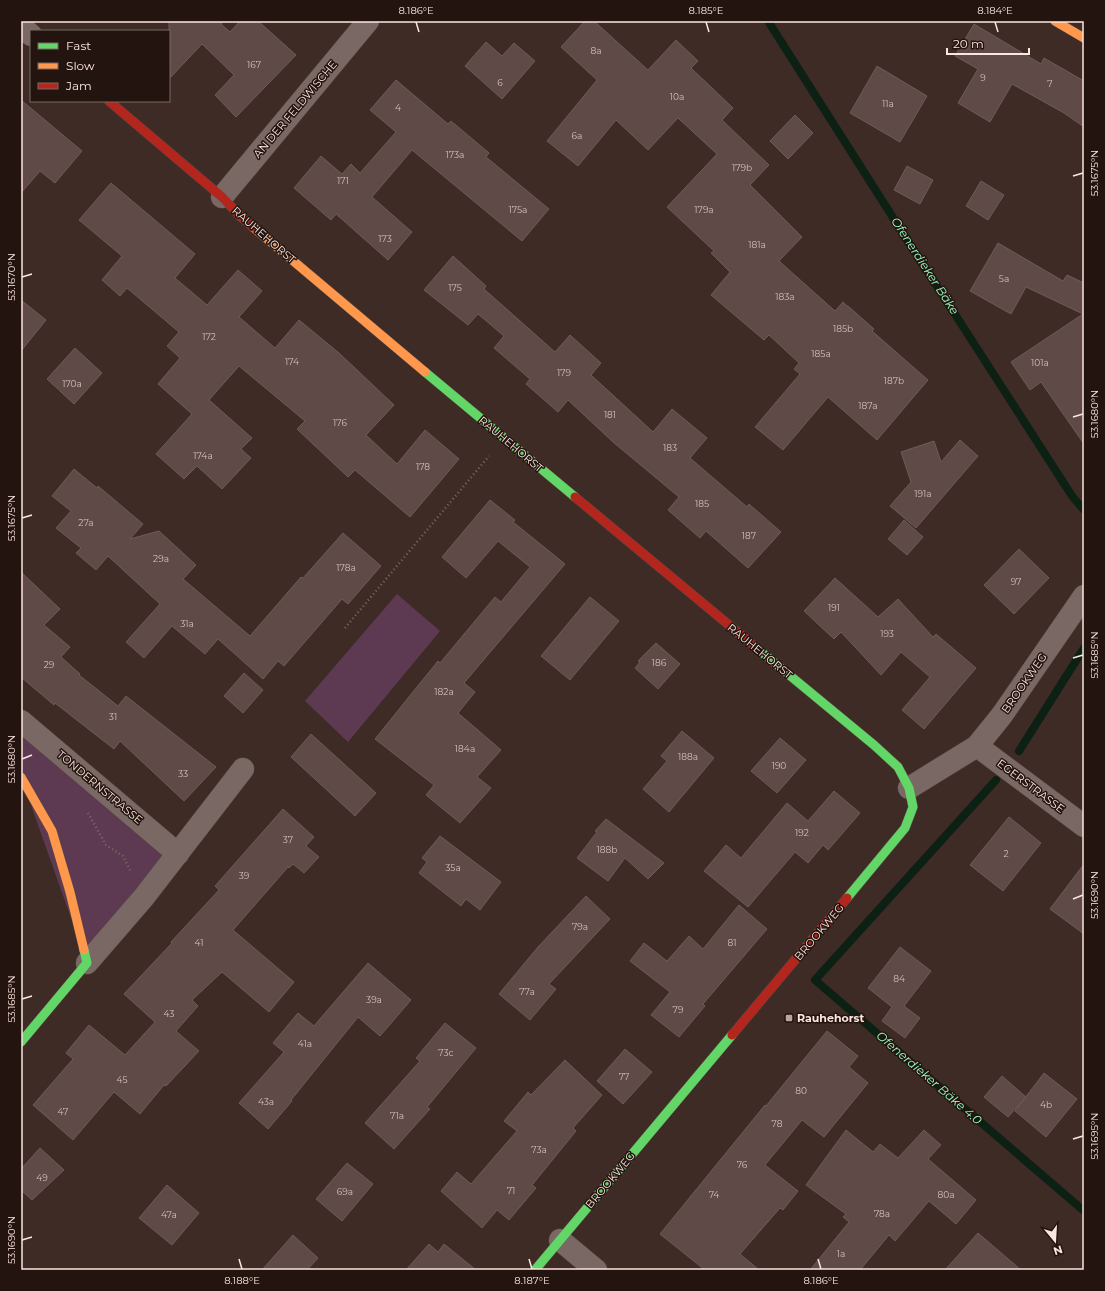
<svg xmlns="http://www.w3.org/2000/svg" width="1105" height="1291" font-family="Montserrat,sans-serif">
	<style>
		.green { fill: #5d3a52 }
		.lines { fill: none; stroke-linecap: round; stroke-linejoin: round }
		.stream { stroke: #0d2014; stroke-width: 8 }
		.building { fill: #604a48; stroke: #6d5b5a }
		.street-casing { stroke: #574742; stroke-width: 23 }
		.fast-casing { stroke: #574742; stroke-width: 10 }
		.slow-casing { stroke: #574742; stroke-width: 10 }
		.jam-casing { stroke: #574742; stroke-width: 10 }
		.path { stroke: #796a66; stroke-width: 2.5; stroke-dasharray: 1 3; stroke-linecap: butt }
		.street { stroke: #796864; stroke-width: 22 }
		.fast { stroke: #63d668; stroke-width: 9 }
		.slow { stroke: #ff974d; stroke-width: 9 }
		.jam { stroke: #b3261e; stroke-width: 9 }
		.ticks { fill: none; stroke: #fde6df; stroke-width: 1.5 }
		.poi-dot { fill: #baa59e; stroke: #23140f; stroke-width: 1.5 }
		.labels { text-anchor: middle; stroke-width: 3; stroke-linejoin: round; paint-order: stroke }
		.number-label { font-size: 9px; fill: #d6bfb9 }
		.street-label { font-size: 11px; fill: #fde6df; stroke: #23140f }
		.poi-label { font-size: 11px; font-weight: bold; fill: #fde6df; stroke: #23140f; text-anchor: start }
		.water-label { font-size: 12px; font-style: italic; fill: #97fcbf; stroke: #23140f }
		.neatline { fill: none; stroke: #fde6df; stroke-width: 1.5 }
		.ticks-label { font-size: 10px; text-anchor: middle; fill: #fde6df }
	</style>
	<rect width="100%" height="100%" fill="#3e2b26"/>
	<path class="green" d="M397 594 440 631 348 742 305 701Z
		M21 723 178 854 87 963 21 777Z"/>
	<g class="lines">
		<path class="stream" d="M768 21 913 249 1072 496 1084 510
			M1019 751 1084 648
			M996 780 815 980 1084 1211"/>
	</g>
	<path class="building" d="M169 21H224L221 24 230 32 240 21H258L296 55 236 117 215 95 234 75 202 44 169 79Z
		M585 21H594L648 70 676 40 698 61 691 68 733 108 722 120 769 165 750 185 802 237 779 261 835 311 843 302 847 306H848L874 329 872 331 928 380 877 440 828 397 783 450 755 427 800 374 794 369 799 363 769 335 764 340 711 295 730 272 711 253 714 251 667 207 717 154 678 118 648 150 616 120 578 166 547 141 597 80 561 47Z
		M974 24 1041 64 1044 58 1084 81V127L1064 113 1012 84 990 122 958 103 978 69 955 56Z
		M486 42 502 56 514 43 535 61 502 99 465 66Z
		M877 66 927 96 900 142 850 113Z
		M396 80 448 124 451 121 489 153 486 157 549 209 522 241 412 150 372 197 412 232 388 260 336 214 331 220 294 188 321 156 342 174 351 164 360 173 396 132 370 110Z
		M21 100 82 151 55 183 40 171 21 193Z
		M795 115 813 133 788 159 770 141Z
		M907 166 933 180 920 204 894 190Z
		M981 181 1004 195 988 220 966 206Z
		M111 183 195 254 175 278 207 305 238 270 262 291 239 317 275 348 299 320 339 353 394 405 366 435 397 464 425 430 459 459 410 517 355 470 348 477 297 429 305 421 239 366 209 400 252 438 241 449 251 458 222 489 197 466 184 479 156 454 192 414 158 384 180 358 167 346 179 332 127 288 120 296 102 280 122 256 79 220Z
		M998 243 1063 281 1067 275 1084 283V444L1041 382 1030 390 1011 362 1083 314 1026 287 1011 314 970 291Z
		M453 256 486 286 484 289 555 352 570 335 601 363 591 375 653 432 672 409 707 438 690 458 747 507 749 504 781 532 748 568 706 531 700 538 668 510 679 497 613 442 568 400 558 412 526 384 530 379 494 348 504 336 478 314 468 325 424 290Z
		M21 300 46 320 21 351Z
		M75 348 102 373 74 404 47 379Z
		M960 440 978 456 916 528 890 506 911 482 901 452 934 441 941 462Z
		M74 469 97 488 98 486 143 524 130 539 159 531 196 565 183 579 250 636 301 577 303 578 343 533 381 566 348 604 342 599 284 666 278 661 263 679 218 639 205 654 172 626 144 658 126 642 160 604 108 556 96 570 76 553 81 548 56 528 71 511 52 496Z
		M490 500 515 520 513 522 565 564 464 683 475 692 458 713 501 750 477 777 491 788 460 823 426 795 434 785 375 739 438 661 440 663 495 597 501 602 530 567 498 541 466 578 442 557Z
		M904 520 923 537 907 555 888 539Z
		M1019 549 1049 578 1014 614 984 585Z
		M21 572 60 609 44 625 70 647 61 657 80 674 79 675 118 706 126 696 216 767 184 801 120 741 114 749 55 703 54 705 21 677Z
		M835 578 878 617 898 599 933 637 936 634 976 668 924 729 902 710 930 677 901 652 881 675 841 632 834 639 804 611Z
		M590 597 619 621 570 680 541 656Z
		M656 643 680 664 658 689 635 668 640 662 638 661Z
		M244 673 263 690 243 713 224 696Z
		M682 731 714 758 669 812 643 789 667 761 661 756Z
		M311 734 376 793 355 816 291 757Z
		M780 738 806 760 777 793 751 771Z
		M834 791 860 813 828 850 823 845 808 863 795 852 748 907 704 871 726 845 741 858 787 803 808 821Z
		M283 809 314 837 306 846 319 857 304 873 293 864 289 868 288 867 233 930 294 982 269 1012 222 972 192 1000 198 1006 176 1031 199 1051 166 1086 164 1085 140 1114 114 1092 73 1140 33 1105 73 1059 66 1053 89 1025 125 1055 155 1022 124 994 172 943 171 942 219 890 215 886Z
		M1009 817 1041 843 1003 891 970 865Z
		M606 819 664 863 648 879 625 858 608 881 577 858 597 832 595 831Z
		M440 836 501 882 480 910 466 899 461 906 419 873 427 862 422 858Z
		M1084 864V934L1050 909Z
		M586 896 610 919 549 984 556 989 530 1020 499 994 538 947Z
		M739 905 767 929 703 1004 705 1006 679 1037 651 1015 670 992 630 961 644 943 667 961 689 936 703 949Z
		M900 947 931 971 904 1006 920 1018 905 1038 882 1021 892 1007 868 988Z
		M368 963 411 1000 380 1036 358 1017 291 1100 292 1101 268 1129 239 1103 284 1052 273 1043 298 1013 314 1026Z
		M445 1023 476 1048 427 1107 430 1109 394 1149 365 1123 420 1061 416 1058Z
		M827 1031 858 1056 849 1067 868 1083 824 1137 802 1120 765 1165 798 1191 783 1210 780 1208 740 1254 759 1270H705L660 1234 765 1105 766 1106Z
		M625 1049 652 1072 623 1104 597 1081Z
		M565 1060 602 1095 573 1128 576 1131 532 1185 536 1188 509 1220 497 1210 482 1228 441 1191 457 1172 471 1184 517 1131 504 1121 528 1092 531 1095Z
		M1044 1073 1077 1099 1046 1137 1015 1111Z
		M1002 1076 1026 1097 1008 1117 984 1097Z
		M846 1130 873 1152 880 1144 898 1158 924 1130 941 1145 928 1159 976 1200 956 1224 929 1201 895 1241 889 1235 860 1270H810L849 1222 843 1217 846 1214 806 1185Z
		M40 1148 64 1170 32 1200 21 1190V1169Z
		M347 1163 373 1184 342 1221 316 1199Z
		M167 1185 199 1213 172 1245 139 1218Z
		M978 1233 1021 1270H945Z
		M293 1235 318 1258 307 1270H262Z
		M429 1244 438 1252 444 1244 476 1270H406Z"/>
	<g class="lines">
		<defs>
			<path id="street" d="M21 26 31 35
				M222 197 368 21
				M21 721 178 854
				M977 746 1084 826
				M909 788 977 746 1002 715 1084 596
				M87 963 144 897 243 769
				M560 1240 596 1270"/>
			<path id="fast" d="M425 372 575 497
				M759 650 874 745 898 767 909 788 913 807 905 828 847 898
				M21 1042 87 963 84 950
				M535 1270 732 1035"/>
			<path id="slow" d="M1055 21 1084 38
				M253 227 425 372
				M21 777 52 831 70 892 84 950"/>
			<path id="jam" d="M109 101 222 197 240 216 253 227
				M575 497 759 650
				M732 1035 847 898"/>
		</defs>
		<use href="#street" class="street-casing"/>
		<use href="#fast" class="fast-casing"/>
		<use href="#slow" class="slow-casing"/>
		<use href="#jam" class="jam-casing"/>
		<path class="path" d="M345 628 489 456
			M88 813 106 845 123 856 131 872"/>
		<use href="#street" class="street"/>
		<use href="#fast" class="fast"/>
		<use href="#slow" class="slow"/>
		<use href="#jam" class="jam"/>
	</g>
	<path class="ticks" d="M416 22 419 32M706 22 709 32M995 22 998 32M1073 176 1083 173M22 277 32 274M1073 417 1083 414M22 518 32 515M1073 658 1083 655M22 759 32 755M1073 899 1083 895M22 999 32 996M1073 1139 1083 1136M22 1240 32 1237M239 1259 242 1269M529 1259 532 1269M818 1259 821 1269"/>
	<rect class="poi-dot" x="785" y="1014" width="8" height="8" rx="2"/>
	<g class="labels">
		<g class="number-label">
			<text x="596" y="54">8a</text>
			<text x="254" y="68">167</text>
			<text x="983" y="81">9</text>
			<text x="500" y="86">6</text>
			<text x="1050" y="87">7</text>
			<text x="677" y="100">10a</text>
			<text x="888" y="107">11a</text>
			<text x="398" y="111">4</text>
			<text x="577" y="139">6a</text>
			<text x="455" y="158">173a</text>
			<text x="742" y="171">179b</text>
			<text x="343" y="184">171</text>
			<text x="518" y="213">175a</text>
			<text x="704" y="213">179a</text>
			<text x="385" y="242">173</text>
			<text x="757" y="248">181a</text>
			<text x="1004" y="282">5a</text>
			<text x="455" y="291">175</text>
			<text x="785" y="300">183a</text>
			<text x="843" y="332">185b</text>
			<text x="209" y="340">172</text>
			<text x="821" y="357">185a</text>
			<text x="292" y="365">174</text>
			<text x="1040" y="366">101a</text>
			<text x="564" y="376">179</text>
			<text x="894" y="384">187b</text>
			<text x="72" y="387">170a</text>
			<text x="868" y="409">187a</text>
			<text x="610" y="418">181</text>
			<text x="340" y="426">176</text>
			<text x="670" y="451">183</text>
			<text x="203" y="459">174a</text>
			<text x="423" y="470">178</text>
			<text x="923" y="497">191a</text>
			<text x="702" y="507">185</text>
			<text x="86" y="526">27a</text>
			<text x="749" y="539">187</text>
			<text x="161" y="562">29a</text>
			<text x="346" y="571">178a</text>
			<text x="1016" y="585">97</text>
			<text x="834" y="611">191</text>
			<text x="187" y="627">31a</text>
			<text x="887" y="637">193</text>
			<text x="659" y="666">186</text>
			<text x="49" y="668">29</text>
			<text x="444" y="695">182a</text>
			<text x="113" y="720">31</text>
			<text x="465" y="752">184a</text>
			<text x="688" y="760">188a</text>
			<text x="779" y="769">190</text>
			<text x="183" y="777">33</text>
			<text x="802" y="836">192</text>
			<text x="288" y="843">37</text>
			<text x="607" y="853">188b</text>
			<text x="1006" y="857">2</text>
			<text x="453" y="871">35a</text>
			<text x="244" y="879">39</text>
			<text x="580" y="930">79a</text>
			<text x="199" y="946">41</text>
			<text x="732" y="946">81</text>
			<text x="899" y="982">84</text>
			<text x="527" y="995">77a</text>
			<text x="374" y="1003">39a</text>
			<text x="678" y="1013">79</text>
			<text x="169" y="1017">43</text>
			<text x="305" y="1047">41a</text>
			<text x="446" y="1056">73c</text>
			<text x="624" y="1080">77</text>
			<text x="122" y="1083">45</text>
			<text x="801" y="1094">80</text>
			<text x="266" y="1105">43a</text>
			<text x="1046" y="1108">4b</text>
			<text x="63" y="1115">47</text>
			<text x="397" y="1119">71a</text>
			<text x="777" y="1127">78</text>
			<text x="539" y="1153">73a</text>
			<text x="742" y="1168">76</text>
			<text x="42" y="1181">49</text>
			<text x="511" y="1194">71</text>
			<text x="345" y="1195">69a</text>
			<text x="714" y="1198">74</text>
			<text x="946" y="1198">80a</text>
			<text x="882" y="1217">78a</text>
			<text x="169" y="1218">47a</text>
			<text x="841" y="1257">1a</text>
		</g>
		<g class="street-label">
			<text transform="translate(295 109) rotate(-50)" y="4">AN DER FELDWISCHE</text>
			<text transform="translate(264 235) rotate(41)" y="4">RAUHEHORST</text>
			<text transform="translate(511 444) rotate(40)" y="4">RAUHEHORST</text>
			<text transform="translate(760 651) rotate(39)" y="4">RAUHEHORST</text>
			<text transform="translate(1024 683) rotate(-55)" y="4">BROOKWEG</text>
			<text transform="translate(1031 786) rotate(37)" y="4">EGERSTRASSE</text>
			<text transform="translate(100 787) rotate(40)" y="4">TONDERNSTRASSE</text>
			<text transform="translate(819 932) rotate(-50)" y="4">BROOKWEG</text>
			<text transform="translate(610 1180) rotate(-50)" y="4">BROOKWEG</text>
		</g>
		<g class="poi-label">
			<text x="797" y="1022">Rauhehorst</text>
		</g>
		<g class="water-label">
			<text transform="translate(925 266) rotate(57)" y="4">Ofenerdieker Bäke</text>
			<text transform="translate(929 1078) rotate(41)" y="4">Ofenerdieker Bäke 4.0</text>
		</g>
	</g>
	<rect width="1105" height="1291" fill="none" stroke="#23140f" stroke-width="44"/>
	<rect x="30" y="30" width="140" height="72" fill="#23140f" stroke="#7a6862"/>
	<rect x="38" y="43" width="20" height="6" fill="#63d668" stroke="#7a6862"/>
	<text x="66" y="50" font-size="12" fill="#fde6df">Fast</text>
	<rect x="38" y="63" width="20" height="6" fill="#ff974d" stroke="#7a6862"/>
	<text x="66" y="70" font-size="12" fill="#fde6df">Slow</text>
	<rect x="38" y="83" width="20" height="6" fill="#b3261e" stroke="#7a6862"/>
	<text x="66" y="90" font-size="12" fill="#fde6df">Jam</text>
	<g transform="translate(1055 1241) rotate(162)" stroke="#23140f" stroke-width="3" paint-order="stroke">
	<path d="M0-3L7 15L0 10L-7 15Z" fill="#fde6df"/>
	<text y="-6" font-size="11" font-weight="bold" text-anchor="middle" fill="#fde6df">N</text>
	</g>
	<path d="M947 48v6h82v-6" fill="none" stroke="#fde6df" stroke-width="2"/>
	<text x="953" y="48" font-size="12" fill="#fde6df" stroke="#23140f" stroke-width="3" paint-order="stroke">20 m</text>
	<rect x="22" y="22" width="1061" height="1247" class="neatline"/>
	<g class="ticks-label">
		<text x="416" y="14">8.186°E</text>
		<text x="706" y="14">8.185°E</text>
		<text x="995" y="14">8.184°E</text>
		<text transform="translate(1094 173) rotate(-90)" y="4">53.1675°N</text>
		<text transform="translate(11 277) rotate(-90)" y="4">53.1670°N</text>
		<text transform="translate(1094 414) rotate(-90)" y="4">53.1680°N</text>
		<text transform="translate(11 518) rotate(-90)" y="4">53.1675°N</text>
		<text transform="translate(1094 655) rotate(-90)" y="4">53.1685°N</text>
		<text transform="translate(11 759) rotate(-90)" y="4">53.1680°N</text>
		<text transform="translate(1094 895) rotate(-90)" y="4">53.1690°N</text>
		<text transform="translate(11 999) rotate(-90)" y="4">53.1685°N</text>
		<text transform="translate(1094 1136) rotate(-90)" y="4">53.1695°N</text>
		<text transform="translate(11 1240) rotate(-90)" y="4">53.1690°N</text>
		<text x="242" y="1284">8.188°E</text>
		<text x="532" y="1284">8.187°E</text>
		<text x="821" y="1284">8.186°E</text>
	</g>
</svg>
